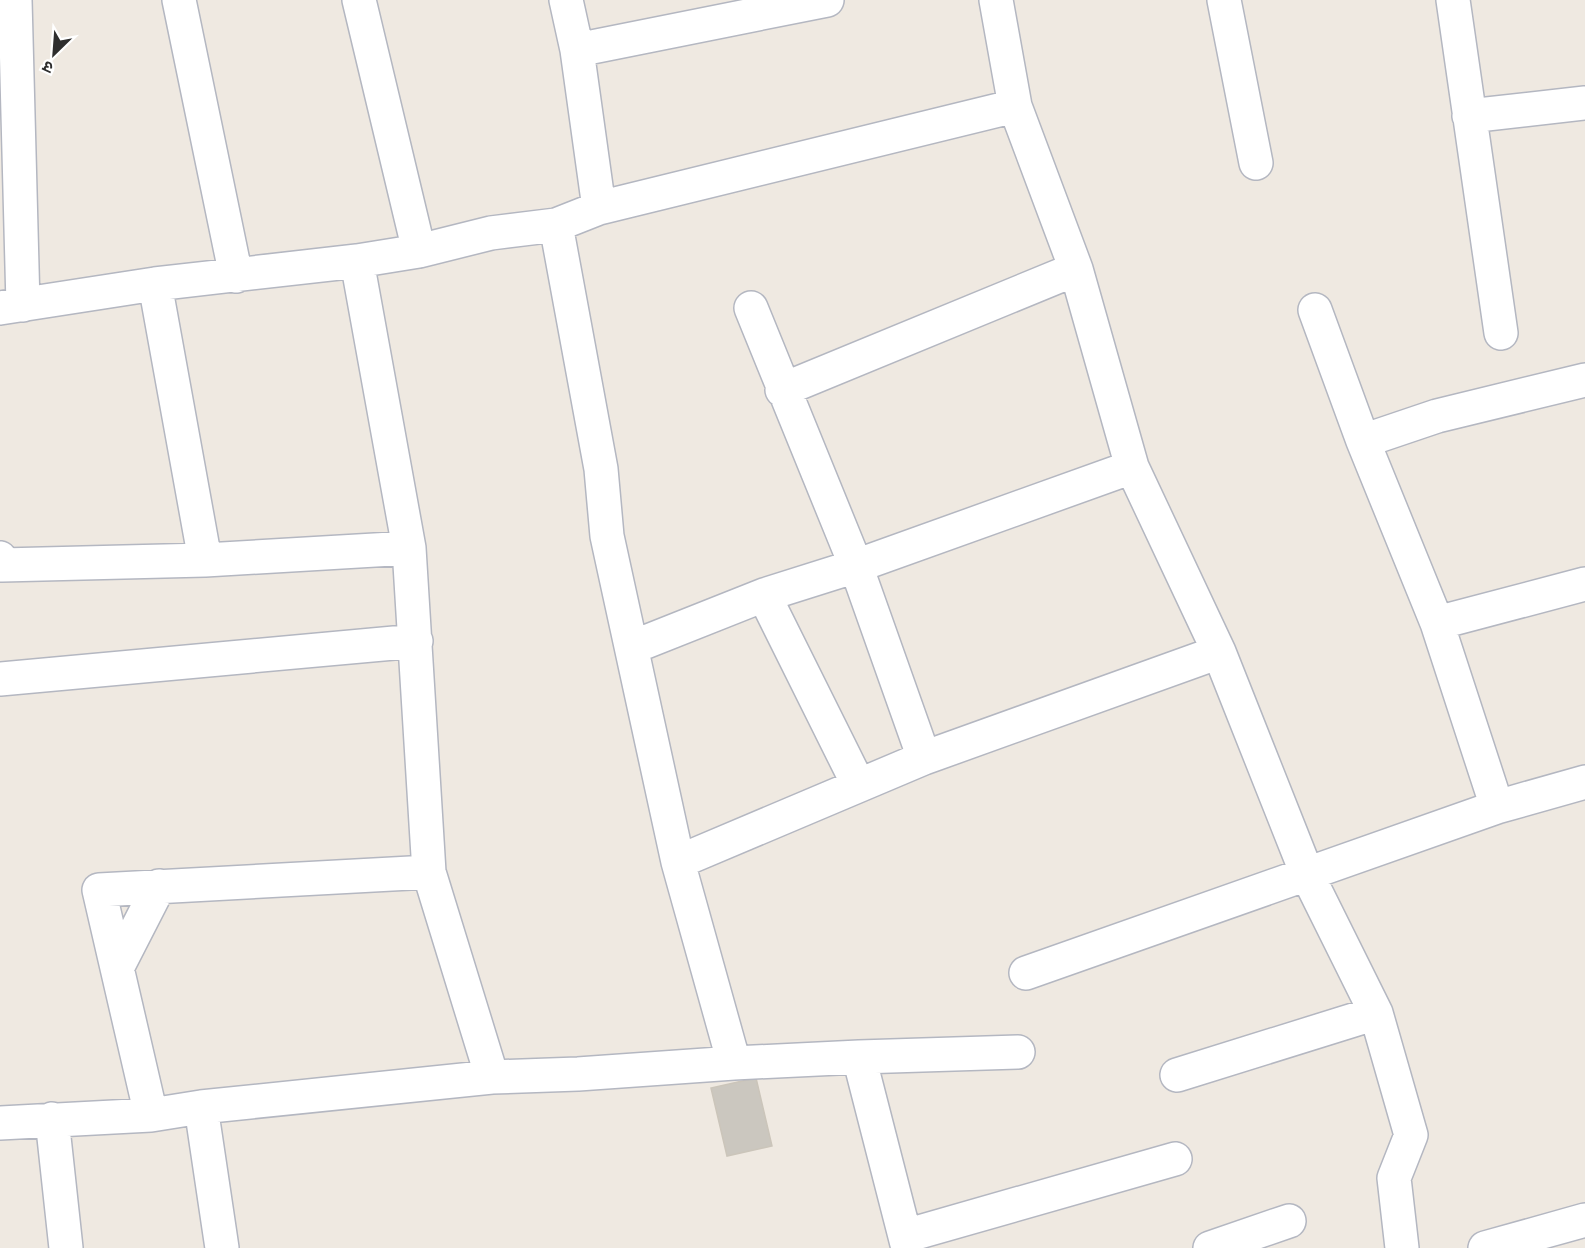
<svg xmlns="http://www.w3.org/2000/svg" width="1585" height="1248" font-family="'Archivo Narrow','Noto Sans Devanagari',sans-serif">
	<style>
		.building { fill: #cbc7bf; stroke: #cbc5ba; stroke-width: 1.5 }
		.lines { fill: none; stroke-linecap: round; stroke-linejoin: round }
		.minor-casing { stroke: #b4b7c1; stroke-width: 36 }
		.minor { stroke: #fff; stroke-width: 33 }
	</style>
	<rect width="100%" height="100%" fill="#efe9e1"/>
	<path class="building" d="M756 1078 772 1146 727 1156 711 1088Z"/>
	<g class="lines">
		<defs>
			<path id="minor" d="M15 0 23 305
				M179 0 236 276
				M359 0 419 251 357 261 409 548 429 872 492 1077
				M566 0 577 50 599 208 556 225 601 469 607 536 678 862 734 1063 859 1057 908 1248
				M996 0 1015 106 1076 269 1132 467 1219 652 1307 874 1376 1013 1411 1135 1394 1178 1402 1248
				M1224 0 1256 163
				M1453 0 1501 333
				M577 50 827 0
				M1469 116 1585 103
				M599 208 1015 106
				M419 251 491 233 556 225
				M0 308 155 284 357 261
				M751 308 856 566 924 758 1219 652
				M1315 310 1363 441 1437 623 1497 807 1585 782
				M782 390 1076 269
				M1363 441 1437 416 1585 380
				M0 558 2 565 205 560 155 284
				M205 560 409 548
				M764 595 856 566 1132 467
				M1437 623 1585 584
				M633 647 764 595 858 784
				M0 679 416 641
				M678 862 924 758
				M117 968 159 886
				M1026 973 1497 807
				M859 1057 1018 1052
				M1177 1075 1376 1013
				M151 1115 99 890 429 872
				M52 1119 66 1248
				M0 1123 151 1115 201 1107
				M905 1236 1175 1159
				M222 1248 201 1107 492 1077 578 1074 734 1063
				M1210 1248 1289 1221
				M1485 1248 1585 1220"/>
		</defs>
		<use href="#minor" class="minor-casing"/>
		<use href="#minor" class="minor"/>
	</g>
	<g transform="translate(54 54) rotate(205)" stroke="#ffffff" stroke-width="4.5" paint-order="stroke">
	<path d="M0-4.5L10 22L0 15L-10 22Z" fill="#2e2e2e"/>
	<text y="-9" font-size="16" font-weight="bold" text-anchor="middle" fill="#2e2e2e">उ</text>
	</g>
</svg>
